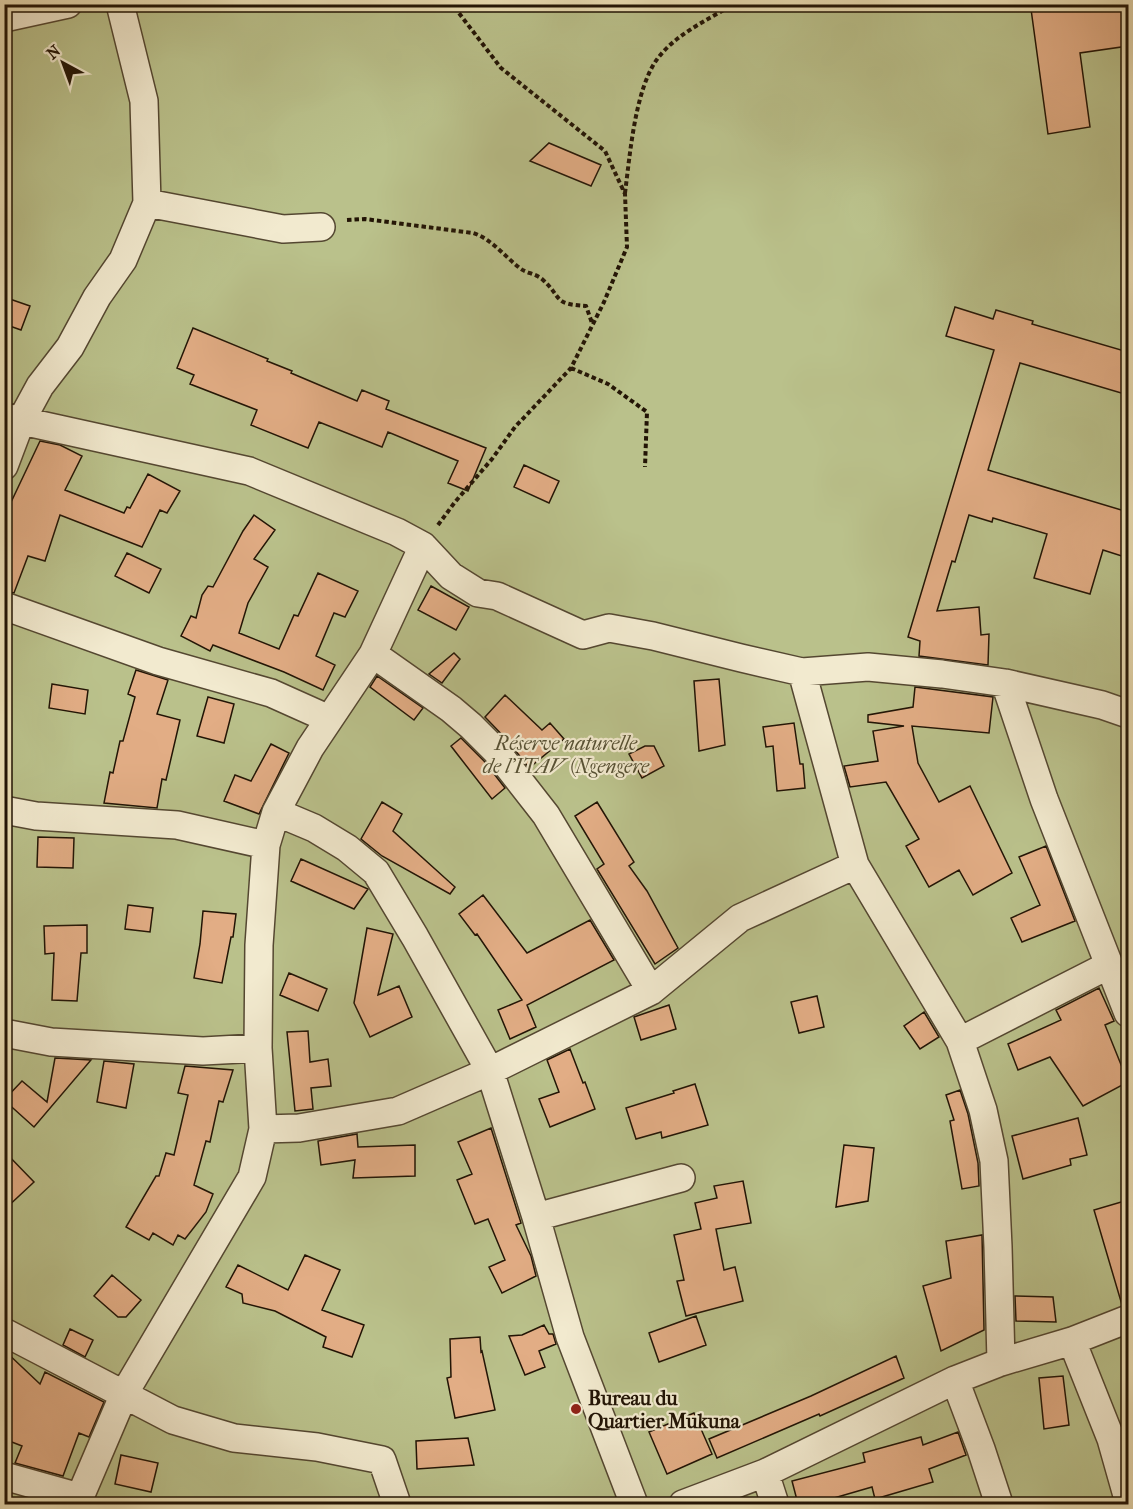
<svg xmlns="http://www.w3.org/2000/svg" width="1133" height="1509" font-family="'IM FELL French Canon',serif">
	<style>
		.green { fill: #bac18b; stroke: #6e6a48; stroke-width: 1.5 }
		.building { fill: #e2ad85; stroke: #221405; stroke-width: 1.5 }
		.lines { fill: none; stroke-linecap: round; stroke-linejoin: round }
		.minor-casing { stroke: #544731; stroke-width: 30 }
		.path { stroke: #221405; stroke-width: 4; stroke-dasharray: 4.5 3; stroke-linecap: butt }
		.minor { stroke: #f2eacf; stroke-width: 27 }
		.poi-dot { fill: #8f2418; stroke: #f2eacf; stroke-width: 2 }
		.labels { text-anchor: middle; stroke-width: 4.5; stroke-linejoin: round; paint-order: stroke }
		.park-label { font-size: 20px; font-style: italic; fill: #575134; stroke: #f2eacf }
		.poi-label { font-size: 20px; font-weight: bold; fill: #221405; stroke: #f2eacf; text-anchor: start }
	</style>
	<rect width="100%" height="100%" fill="#ebdfb5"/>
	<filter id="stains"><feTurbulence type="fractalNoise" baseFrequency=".00333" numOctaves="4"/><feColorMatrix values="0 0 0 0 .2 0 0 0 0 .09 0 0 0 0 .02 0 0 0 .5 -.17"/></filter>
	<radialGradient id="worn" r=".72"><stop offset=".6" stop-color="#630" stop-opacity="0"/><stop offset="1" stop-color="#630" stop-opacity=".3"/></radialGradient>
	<path class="green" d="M5 5H1128V1504H5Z"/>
	<path class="building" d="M1063 4H1128V46L1080 53 1090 127 1048 134 1031 9Z
		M549 143 601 165 591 186 530 161Z
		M4 297 30 306 21 330 4 324Z
		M955 307 993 319 996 310 1033 321 1032 324 1128 352V395L1020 363 988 470 1128 512V558L1103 550 1090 594 1034 578 1047 534 993 518 992 522 969 515 955 562 952 561 937 611 979 607 981 635 989 634 988 665 919 656 920 641 908 637 994 350 946 336Z
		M193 328 268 359 267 361 292 371 291 373 357 401 362 390 389 401 386 409 486 448 468 491 448 483 458 461 388 432 382 447 319 422 308 448 251 425 257 410 190 384 194 375 177 368Z
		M40 441 60 445 82 456 65 490 124 513 127 507 130 508 148 474 180 491 167 513 160 510 142 547 60 515 45 561 28 556 14 593 4 591V517Z
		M524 465 559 481 549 503 514 487Z
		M254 515 275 530 254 559 268 567 248 603 239 633 279 649 294 615 298 616 318 573 358 591 345 617 334 613 316 656 335 665 323 690 284 672 213 645 210 651 181 636 191 616 196 618 202 595 208 586 213 587 243 531Z
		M127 553 161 569 149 593 115 576Z
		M431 586 469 607 456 630 418 610Z
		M454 653 460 659 442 683 429 674Z
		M136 670 168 680 157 714 180 720 166 780 162 779 157 808 104 803 110 772 113 773 120 741H123L135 697 128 694Z
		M377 676 423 708 414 720 370 687Z
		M719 679 725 745 699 751 694 681Z
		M52 684 88 690 85 714 49 708Z
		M915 687 993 697 989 733 912 726 918 763 939 802 970 786 1012 873 973 895 959 870 929 887 906 846 919 839 886 782 850 787 844 766 878 761 873 731 904 726 868 722V715L913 707Z
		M505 695 542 730 550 723 564 739 529 768 508 741 485 717Z
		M208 697 234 704 224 743 197 736Z
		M794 723 800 764H803L805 788 777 791 773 746 766 747 763 727Z
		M461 738 484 761 505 788 492 799 451 746Z
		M271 744 289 753 259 814 224 801 235 775 251 781Z
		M645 746H654L664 766 642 778 629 754Z
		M382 802 402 814 393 831 455 887 450 894 382 856 361 839Z
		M597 802 634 862 629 866 647 891 678 948 655 964 597 869 604 864 575 816Z
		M38 837 74 838 73 868 37 867Z
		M1046 846 1075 921 1022 942 1011 918 1040 905 1019 857Z
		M301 859 368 889 354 909 291 881Z
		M483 895 527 953 590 920 614 960 527 1005 536 1027 510 1039 498 1010 522 1000 477 934 475 935 459 914Z
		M128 905 153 908 150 932 125 929Z
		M203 911 236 914 233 937H231L222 983 194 978 200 944Z
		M87 925V953H81L77 1001 52 1000 54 953 45 954 44 926Z
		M367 928 393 934 378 995 399 986 412 1017 370 1037 354 1003Z
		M289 973 327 989 318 1011 280 995Z
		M1099 988 1114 1021 1105 1025 1128 1082 1083 1106 1050 1057 1018 1070 1008 1044 1061 1020 1056 1010Z
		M817 996 824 1027 799 1033 791 1002Z
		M669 1005 676 1029 641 1040 634 1017Z
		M924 1012 939 1037 920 1049 904 1026Z
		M308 1031 310 1062 328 1059 331 1086 311 1088 313 1109 295 1111 287 1032Z
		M570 1049 583 1083 585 1082 595 1109 550 1127 539 1099 559 1092 547 1060Z
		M55 1058 91 1060 34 1127 4 1100 22 1081 47 1102Z
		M104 1061 134 1064 126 1108 97 1102Z
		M185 1066 233 1070 223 1102 219 1101 210 1142 206 1141 194 1185 213 1194 206 1212 185 1239 178 1235 173 1245 153 1233 149 1240 126 1227 156 1176H159L166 1153 174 1155 188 1095 178 1093Z
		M695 1084 708 1125 662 1138 661 1132 636 1139 626 1108 674 1093 673 1091Z
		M960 1090 968 1114 978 1163 979 1186 962 1189 950 1121 954 1120 946 1095Z
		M1078 1118 1087 1155 1070 1159 1071 1165 1023 1179 1012 1136Z
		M491 1128 521 1223 516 1225 531 1256 536 1276 502 1293 489 1267 505 1260 488 1219 475 1224 457 1180 472 1174 458 1142Z
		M357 1134 358 1147 415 1145V1176L353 1178 355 1160 321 1165 318 1141Z
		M844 1145 874 1148 868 1201 836 1207Z
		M4 1151 34 1182 4 1210Z
		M743 1181 751 1223 716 1229 724 1270 735 1267 743 1301 686 1316 677 1281 684 1280 674 1235 701 1229 695 1203 717 1198 714 1186Z
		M1128 1200V1304L1122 1305 1094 1210Z
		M982 1235 984 1330 941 1351 923 1286 951 1278 946 1241Z
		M305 1255 340 1270 322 1310 364 1325 352 1357 323 1347 326 1337 275 1311 243 1303 242 1294 226 1287 238 1265 288 1290Z
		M112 1275 141 1300 126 1317H118L94 1296Z
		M1015 1296 1053 1297 1056 1322 1016 1321Z
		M696 1316 706 1345 659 1362 649 1333Z
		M544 1325 549 1334H553L556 1344 539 1351 545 1367 525 1375 509 1336 522 1335Z
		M70 1329 93 1340 85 1357 63 1345Z
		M480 1337 481 1352 482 1351 495 1410 455 1418 447 1378 451 1377 450 1339Z
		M4 1350 40 1384 45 1372 104 1402 89 1437 79 1433 63 1476 15 1463 22 1446 4 1439Z
		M896 1356 904 1378 820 1416 819 1414 717 1458 709 1439 811 1396Z
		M1063 1376 1069 1425 1044 1429 1039 1378Z
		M694 1413 712 1454 667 1474 649 1432Z
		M958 1432 966 1455 929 1469 933 1482 875 1499 872 1487 827 1500 828 1504H798L792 1481 865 1462 863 1453 921 1437 923 1445Z
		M468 1438 474 1465 417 1469 416 1441Z
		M121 1455 158 1463 151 1492 115 1484Z"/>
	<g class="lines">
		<defs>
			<path id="minor" d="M4 18 68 4
				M147 203 283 229 321 227
				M4 417 249 471 397 532 423 546 451 576 478 593 497 596 583 635 609 628 653 636 741 658 802 672 868 667 942 674 1005 683 1102 705 1128 714
				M4 466 21 421 40 386 70 347 97 297 123 260 147 203 144 101 120 4
				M4 606 158 661 271 693 329 719
				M373 654 451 709 471 726 496 751 546 815 651 991
				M802 672 855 865 960 1041 983 1110 994 1161 998 1247 1001 1362
				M1005 683 1044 799 1128 1013
				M4 810 36 816 177 825 266 845
				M276 812 314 828 347 848 376 872 415 937 490 1071 536 1217 570 1337 634 1504
				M4 1033 51 1042 203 1051 258 1048
				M960 1041 1109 965
				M263 1129 299 1128 398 1111 490 1071 651 991 740 918 855 865
				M536 1217 681 1178
				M4 1332 173 1420 234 1438 317 1447 382 1460 397 1504
				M1072 1341 1111 1439 1128 1499
				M955 1380 981 1449 999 1504
				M765 1473 775 1504
				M4 1476 79 1497
				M77 1504 124 1394 252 1177 263 1129 258 1048 259 945 266 845 276 812 310 748 373 654 423 546
				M683 1504 765 1473 955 1380 1001 1362 1072 1341 1128 1319"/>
		</defs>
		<use href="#minor" class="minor-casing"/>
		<path class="path" d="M625 193C630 155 635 88 658 58 676 34 709 19 734 4
			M347 220 365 219 473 233C492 239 505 257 521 269 527 273 536 274 542 279 563 298 552 304 586 306L592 323
			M571 368 608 384 647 412 645 467
			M438 525 455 502 492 459 515 427 571 368 604 302 627 247 625 194 605 151 501 68 452 4"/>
		<use href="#minor" class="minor"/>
	</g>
	<circle class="poi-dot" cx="576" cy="1409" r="6"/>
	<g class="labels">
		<g class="park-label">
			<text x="566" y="750">Réserve naturelle<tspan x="566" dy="23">de l'ITAV (Ngengere</tspan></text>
		</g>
		<g class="poi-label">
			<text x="588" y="1405">Bureau du<tspan x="588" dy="23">Quartier Mukuna</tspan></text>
		</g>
	</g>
	<rect width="1133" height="1509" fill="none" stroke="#ebdfb5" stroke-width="24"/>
	<rect x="6" y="6" width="1121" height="1497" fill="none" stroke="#221405" stroke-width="3"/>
	<rect x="12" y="12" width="1109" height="1485" fill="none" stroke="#221405" stroke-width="1.5"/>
	<g transform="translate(63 63) rotate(319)" stroke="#f2eacf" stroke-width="4.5" paint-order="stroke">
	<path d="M0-4.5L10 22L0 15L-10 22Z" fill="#221405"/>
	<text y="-9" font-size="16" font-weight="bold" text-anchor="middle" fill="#221405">N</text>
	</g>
	<rect width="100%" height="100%" filter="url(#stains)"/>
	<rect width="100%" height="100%" fill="url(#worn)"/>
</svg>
